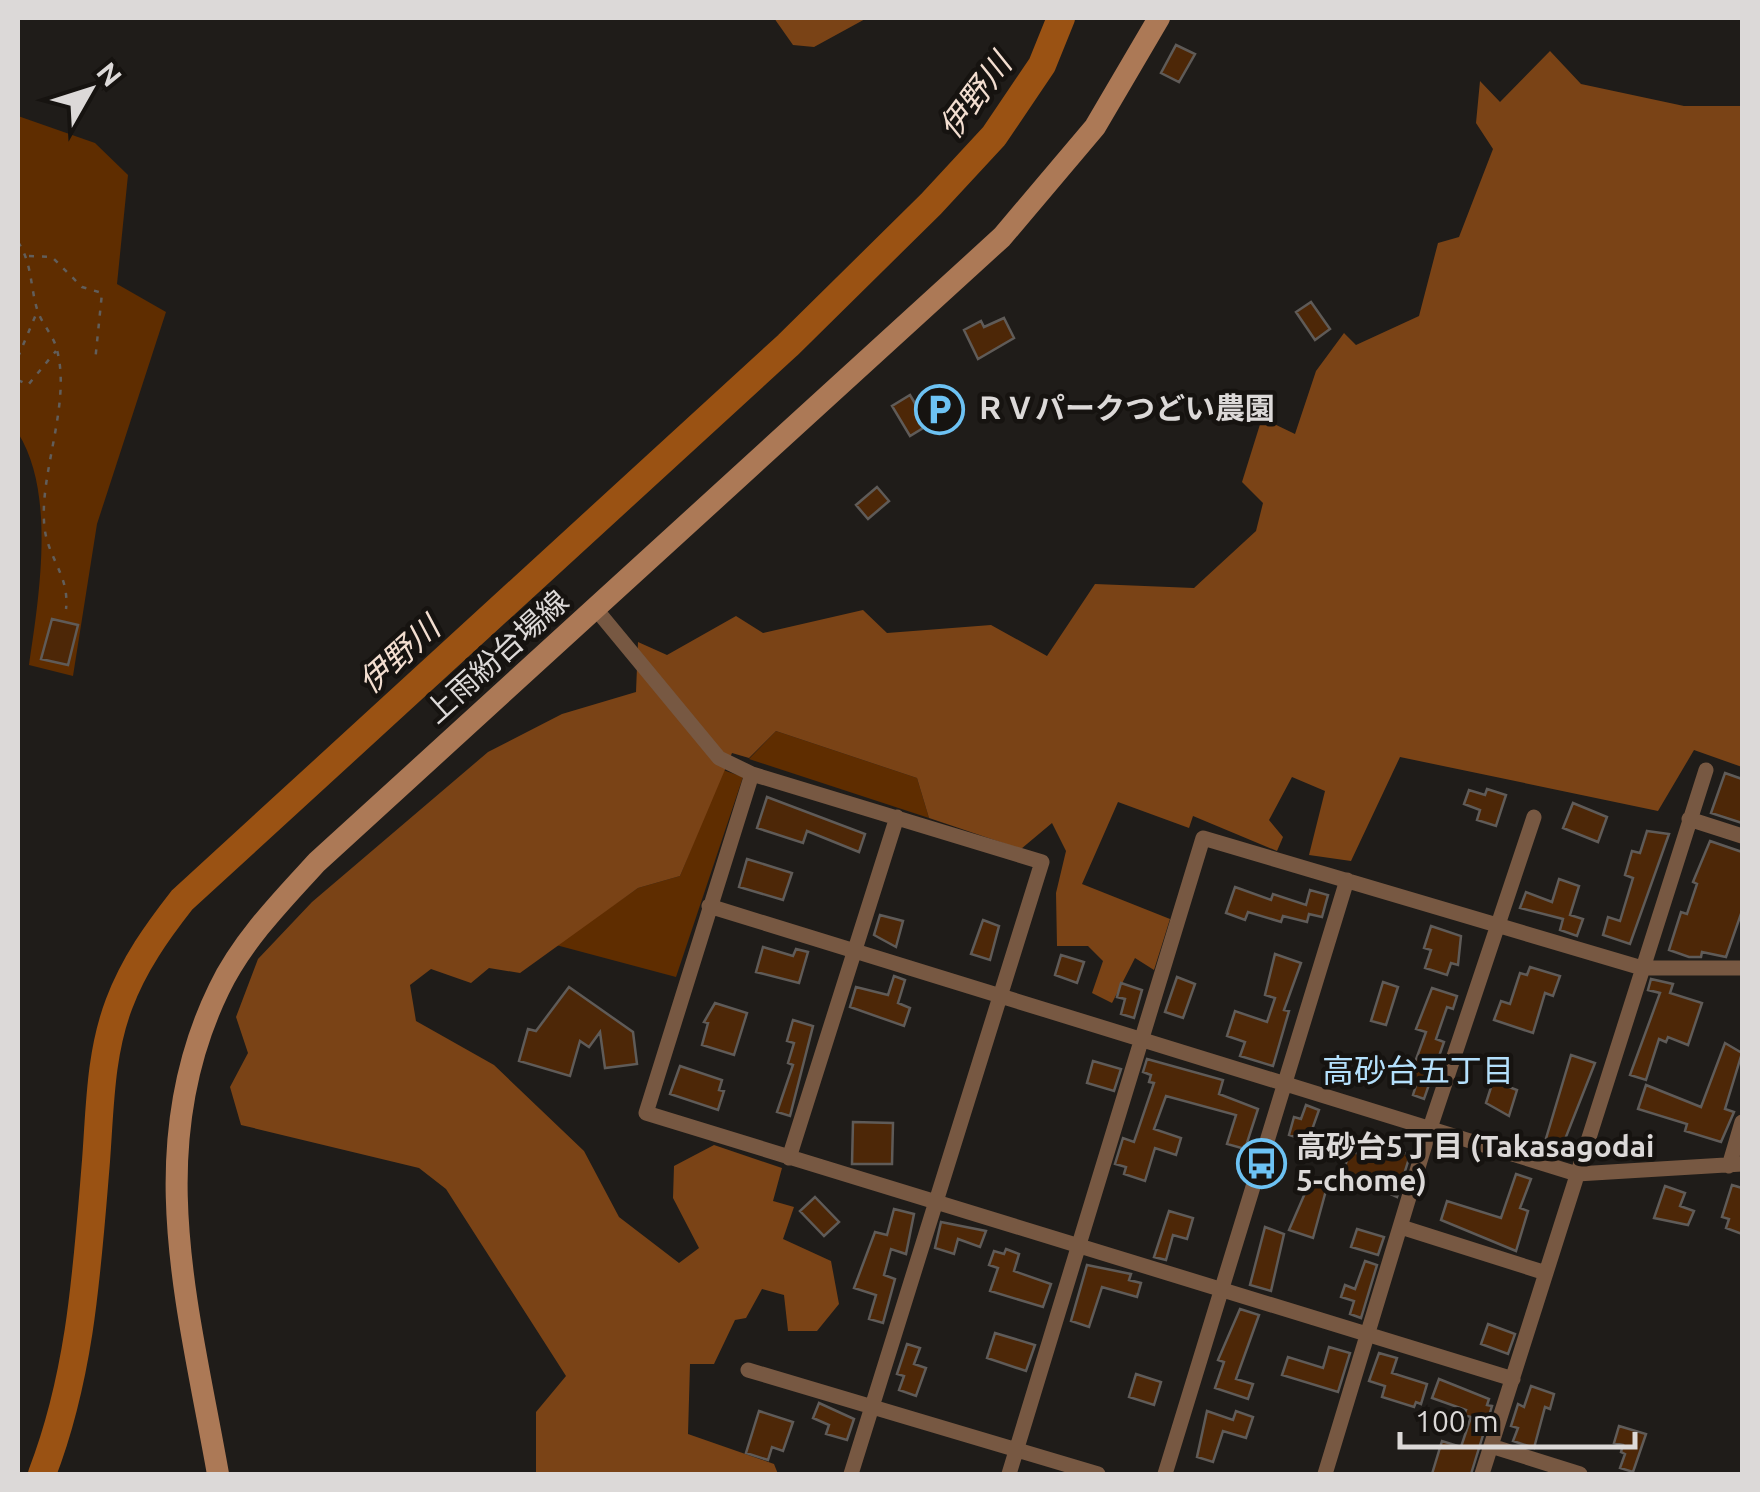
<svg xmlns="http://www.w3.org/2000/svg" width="1760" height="1492" font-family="Ubuntu,'Noto Sans JP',sans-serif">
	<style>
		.green { fill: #5f2d00 }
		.forest { fill: #7a4316 }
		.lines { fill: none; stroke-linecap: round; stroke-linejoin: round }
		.river { stroke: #9a5213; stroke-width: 28 }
		.building { fill: #4d2707; stroke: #5f5b58; stroke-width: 2.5 }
		.path { stroke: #615e5b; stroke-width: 2.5; stroke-dasharray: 5 8; stroke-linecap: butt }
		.minor { stroke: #775842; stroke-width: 15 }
		.secondary { stroke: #ac7956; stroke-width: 22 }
		.labels { text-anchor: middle; stroke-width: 9; stroke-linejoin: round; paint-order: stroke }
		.poi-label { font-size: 30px; font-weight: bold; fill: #dcd9d8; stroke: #161310; text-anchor: start }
		.street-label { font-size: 30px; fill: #dcd9d8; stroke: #161310 }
		.water-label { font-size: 32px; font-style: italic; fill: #f3ded0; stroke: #161310 }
		.neighbourhood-label { font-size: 32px; fill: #b4e0fc; stroke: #161310 }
	</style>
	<rect width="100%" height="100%" fill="#1f1c19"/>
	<path class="green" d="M18 116 95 143 128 175 117 284 166 312 97 524 73 676 29 665C39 597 56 493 18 433Z
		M776 731 917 778 929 818 749 759Z
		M723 770 743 777 676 977 556 945 638 888 680 876Z"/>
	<path class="forest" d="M774 18H867L814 47 793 45Z
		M1550 51 1581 84 1684 106H1742V767L1694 750 1658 811 1400 757 1351 861 1309 855 1325 791 1292 777 1269 820 1283 837 1277 851 1193 816 1189 828 1118 802 1082 884 1170 919 1154 970 1135 958 1112 1003 1092 993 1103 961 1088 946H1057L1056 893 1066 851 1052 823 1021 849 929 818 917 778 776 731 749 758 732 753 680 876 638 888 520 973 489 968 471 983 431 969 410 985 416 1021 494 1065 584 1151 619 1217 679 1263 699 1248 673 1198 674 1166 714 1145 782 1168 773 1201 794 1207 783 1239 831 1261 839 1304 817 1331H788L784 1295 762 1289 746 1318 735 1320 714 1364H690L688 1434 774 1464 778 1474H536V1412L566 1376 446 1189 419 1168 241 1125 230 1087 248 1053 236 1017 258 959 312 902 488 752 562 714 636 692 638 642 667 655 736 616 763 633 863 610 887 633 991 625 1047 656 1095 584 1194 588 1256 531 1263 503 1242 482 1262 418 1295 434 1316 371 1344 333 1356 345 1419 316 1438 243 1459 237 1493 149 1476 123 1480 81 1500 102Z"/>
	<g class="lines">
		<path class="river" d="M42 1474C81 1373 87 1269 96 1161 100 1108 100 1054 119 1004 134 964 157 932 182 900L788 345 931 204 994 136 1042 65 1061 18"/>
	</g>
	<path class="building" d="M1176 45 1195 54 1179 82 1161 73Z
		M1311 302 1330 329 1315 340 1296 312Z
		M1004 318 1014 338 978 359 964 330 981 321 984 327Z
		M910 395 928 425 910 436 892 406Z
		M877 487 889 501 868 519 856 505Z
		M52 619 78 625 68 665 41 659Z
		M1725 773 1742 779V823L1711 813Z
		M1487 789 1506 795 1496 826 1477 820 1480 810 1464 804 1469 790 1485 795Z
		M767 797 865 834 859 852 807 831 803 843 757 828Z
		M1573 803 1607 817 1598 842 1563 828Z
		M1647 831 1669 834 1630 944 1603 935 1608 917 1620 921 1633 878 1625 875 1632 851 1640 853Z
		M1710 841 1742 852V911L1726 957 1702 952 1701 957H1689L1669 950 1681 912 1687 914 1697 884 1693 882Z
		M747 859 792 873 783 900 739 887Z
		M1559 879 1579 886 1570 915 1583 919 1577 936 1560 930 1563 919 1520 908 1526 892 1552 902Z
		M1235 887 1271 900 1273 894 1306 905 1310 890 1328 895 1322 917 1309 914 1307 922 1283 916 1281 922 1248 912 1245 920 1226 913Z
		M880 915 903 921 896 947 874 935Z
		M983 920 999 926 990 960 971 954Z
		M1431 926 1461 936 1458 965 1451 963 1447 975 1425 968 1431 950 1424 948Z
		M763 947 793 956 796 949 808 952 799 983 756 972Z
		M1275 954 1301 963 1284 1010 1289 1011 1273 1066 1240 1056 1245 1042 1227 1036 1235 1011 1267 1022 1275 998 1265 995Z
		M1061 955 1084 962 1077 983 1055 975Z
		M1530 967 1560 976 1553 996 1545 993 1533 1033 1494 1020 1501 1001 1510 1004 1520 973 1527 975Z
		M894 976 905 980 898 1003 910 1008 904 1026 850 1007 856 987 888 995Z
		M1177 977 1195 984 1183 1018 1165 1012Z
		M1651 979 1673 984 1670 993 1702 1003 1688 1045 1668 1037 1666 1042 1659 1039 1646 1080 1630 1075 1660 993 1648 990Z
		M1383 982 1398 987 1386 1025 1371 1021Z
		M1121 983 1142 990 1134 1018 1121 1014 1125 999 1117 997Z
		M569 987 633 1032 637 1064 605 1068 600 1032 589 1047 580 1041 570 1076 519 1061 528 1029 536 1031Z
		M1432 988 1457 996 1453 1009 1447 1007 1436 1039 1444 1042 1424 1099 1413 1095 1418 1079 1410 1076 1426 1032 1416 1029Z
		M715 1003 747 1013 734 1055 702 1045 708 1023 704 1022Z
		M793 1020 813 1026 790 1116 777 1112 793 1065 788 1063 794 1043 787 1041Z
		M1725 1043 1742 1053 1725 1109 1734 1112 1721 1142 1685 1131 1687 1124 1638 1109 1646 1085 1701 1107Z
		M1571 1055 1595 1063 1562 1147 1545 1142Z
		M1147 1059 1223 1080 1219 1094 1258 1109 1245 1149 1227 1144 1236 1115 1166 1096 1154 1129 1181 1138 1176 1155 1155 1148 1145 1181 1124 1174 1126 1167 1115 1164 1123 1138 1134 1142 1154 1083 1149 1082 1151 1075 1143 1072Z
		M1093 1061 1121 1069 1114 1091 1087 1083Z
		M680 1066 722 1080 719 1090 724 1091 718 1110 670 1094Z
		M1493 1081 1517 1090 1509 1116 1486 1103Z
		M1306 1105 1319 1110 1308 1141 1289 1135 1294 1117 1301 1119Z
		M853 1122 893 1123 892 1164H852Z
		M1386 1147 1410 1155 1397 1197 1343 1172 1350 1151 1381 1161Z
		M1516 1174 1531 1179 1520 1208 1528 1211 1516 1251 1441 1220 1447 1201 1501 1218Z
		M1312 1177 1328 1183 1313 1238 1289 1230Z
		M1732 1185 1742 1188V1234L1726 1228 1729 1219 1722 1217Z
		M1665 1186 1685 1193 1680 1206 1694 1211 1688 1225 1654 1218Z
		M815 1197 839 1222 824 1236 800 1211Z
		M894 1209 914 1214 906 1254 891 1249 884 1275 895 1279 883 1323 869 1319 876 1295 854 1288 875 1232 887 1235Z
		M1169 1211 1193 1218 1187 1239 1173 1235 1166 1260 1154 1257Z
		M941 1222 986 1231 980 1247 958 1239 954 1254 935 1248Z
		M1265 1227 1284 1234 1271 1291 1250 1285Z
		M1357 1229 1384 1237 1378 1255 1351 1247Z
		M1006 1249 1019 1254 1014 1271 1051 1284 1043 1307 990 1291 998 1268 989 1265 994 1251 1004 1254Z
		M1365 1261 1377 1265 1361 1318 1350 1314 1354 1301 1341 1297 1345 1285 1355 1289Z
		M1087 1265 1131 1274 1129 1280 1141 1283 1137 1297 1102 1287 1089 1327 1071 1321Z
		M1240 1309 1259 1315 1236 1379 1253 1384 1248 1399 1215 1388 1224 1362 1218 1360Z
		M1488 1324 1515 1334 1508 1354 1481 1344Z
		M995 1333 1035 1345 1026 1371 987 1358Z
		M907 1344 920 1348 914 1364 926 1368 916 1396 899 1390 904 1376 897 1374Z
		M1329 1347 1350 1353 1338 1392 1282 1375 1288 1357 1323 1368Z
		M1379 1353 1397 1358 1392 1373 1427 1384 1421 1404 1416 1402 1414 1407 1382 1397 1385 1386 1369 1381Z
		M1136 1374 1161 1382 1154 1405 1129 1397Z
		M1439 1379 1489 1399 1487 1405 1492 1406 1471 1474H1432L1442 1441 1461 1447 1471 1417 1464 1415 1466 1410 1432 1398Z
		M1531 1386 1554 1394 1550 1409 1545 1407 1534 1448 1513 1441 1518 1428 1511 1426 1518 1404 1524 1407Z
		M819 1403 854 1419 847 1440 826 1434 829 1425 813 1418Z
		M759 1411 793 1422 783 1451 772 1447 768 1460 746 1453Z
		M1207 1411 1233 1420 1236 1411 1253 1417 1246 1438 1223 1431 1213 1462 1197 1457Z
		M1619 1426 1646 1434 1633 1472 1620 1468 1625 1454 1621 1452 1623 1445 1614 1443Z"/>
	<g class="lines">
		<path class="path" d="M18 242C32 263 30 285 37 309 41 323 54 336 57 350 71 402 41 469 44 521 45 556 70 574 66 609
			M29 256 52 257 82 287 102 293 95 362
			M18 357 37 312
			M18 380 28 385 56 351"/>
		<path class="minor" d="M595 608 719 758 752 774 1042 862 851 1474
			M752 774 646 1113 1513 1379
			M1689 819 1742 836
			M709 906 1577 1174 1742 1164
			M789 1158 897 817
			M1729 1166 1742 1122
			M1401 1227 1546 1273
			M748 1370 1098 1474
			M1491 1446 1580 1474
			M1009 1474 1203 838 1642 968H1742
			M1165 1474 1347 880
			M1325 1474 1430 1128 1534 817
			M1482 1474 1706 770"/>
		<path class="secondary" d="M218 1474C189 1309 141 1149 219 989 242 941 282 900 317 862L1002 237 1095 127 1159 18"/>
	</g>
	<defs>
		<symbol id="parking-ring" viewBox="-11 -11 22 22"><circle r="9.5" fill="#161310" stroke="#6dc2f3" stroke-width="1.5"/><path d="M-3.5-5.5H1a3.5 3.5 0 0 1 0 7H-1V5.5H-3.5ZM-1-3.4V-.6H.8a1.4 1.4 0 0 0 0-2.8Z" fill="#6dc2f3"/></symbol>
		<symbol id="bus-ring" viewBox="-11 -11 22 22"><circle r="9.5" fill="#161310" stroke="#6dc2f3" stroke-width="1.5"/><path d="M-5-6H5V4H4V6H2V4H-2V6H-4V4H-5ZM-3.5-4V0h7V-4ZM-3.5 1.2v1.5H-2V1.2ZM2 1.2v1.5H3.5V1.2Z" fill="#6dc2f3"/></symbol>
	</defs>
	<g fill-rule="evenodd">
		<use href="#parking-ring" x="912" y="382" width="55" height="55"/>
		<use href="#bus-ring" x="1234" y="1136" width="55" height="55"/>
	</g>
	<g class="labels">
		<g class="poi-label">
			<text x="975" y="419">ＲＶパークつどい農園</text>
			<text x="1296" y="1157">高砂台5丁目 (Takasagodai<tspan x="1296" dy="34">5-chome)</tspan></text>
		</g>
		<g class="street-label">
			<text transform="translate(497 657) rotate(-42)" y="10">上雨紛台場線</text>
		</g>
		<g class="water-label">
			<text transform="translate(975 96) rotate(-53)" y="11">伊野川</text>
			<text transform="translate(399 655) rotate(-42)" y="11">伊野川</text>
		</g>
		<g class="neighbourhood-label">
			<text x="1418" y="1082">高砂台五丁目</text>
		</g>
	</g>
	<rect width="1760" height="1492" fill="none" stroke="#dcd9d8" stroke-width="40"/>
	<g transform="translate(90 90) rotate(51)" stroke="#161310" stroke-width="8" paint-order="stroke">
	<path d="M0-8L18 38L0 25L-18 38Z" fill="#dcd9d8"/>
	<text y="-15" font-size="28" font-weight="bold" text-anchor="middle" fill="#dcd9d8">N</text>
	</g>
	<path d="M1400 1432v15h235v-15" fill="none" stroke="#dcd9d8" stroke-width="5"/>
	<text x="1415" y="1432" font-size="30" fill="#dcd9d8" stroke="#161310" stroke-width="8" paint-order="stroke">100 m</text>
</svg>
